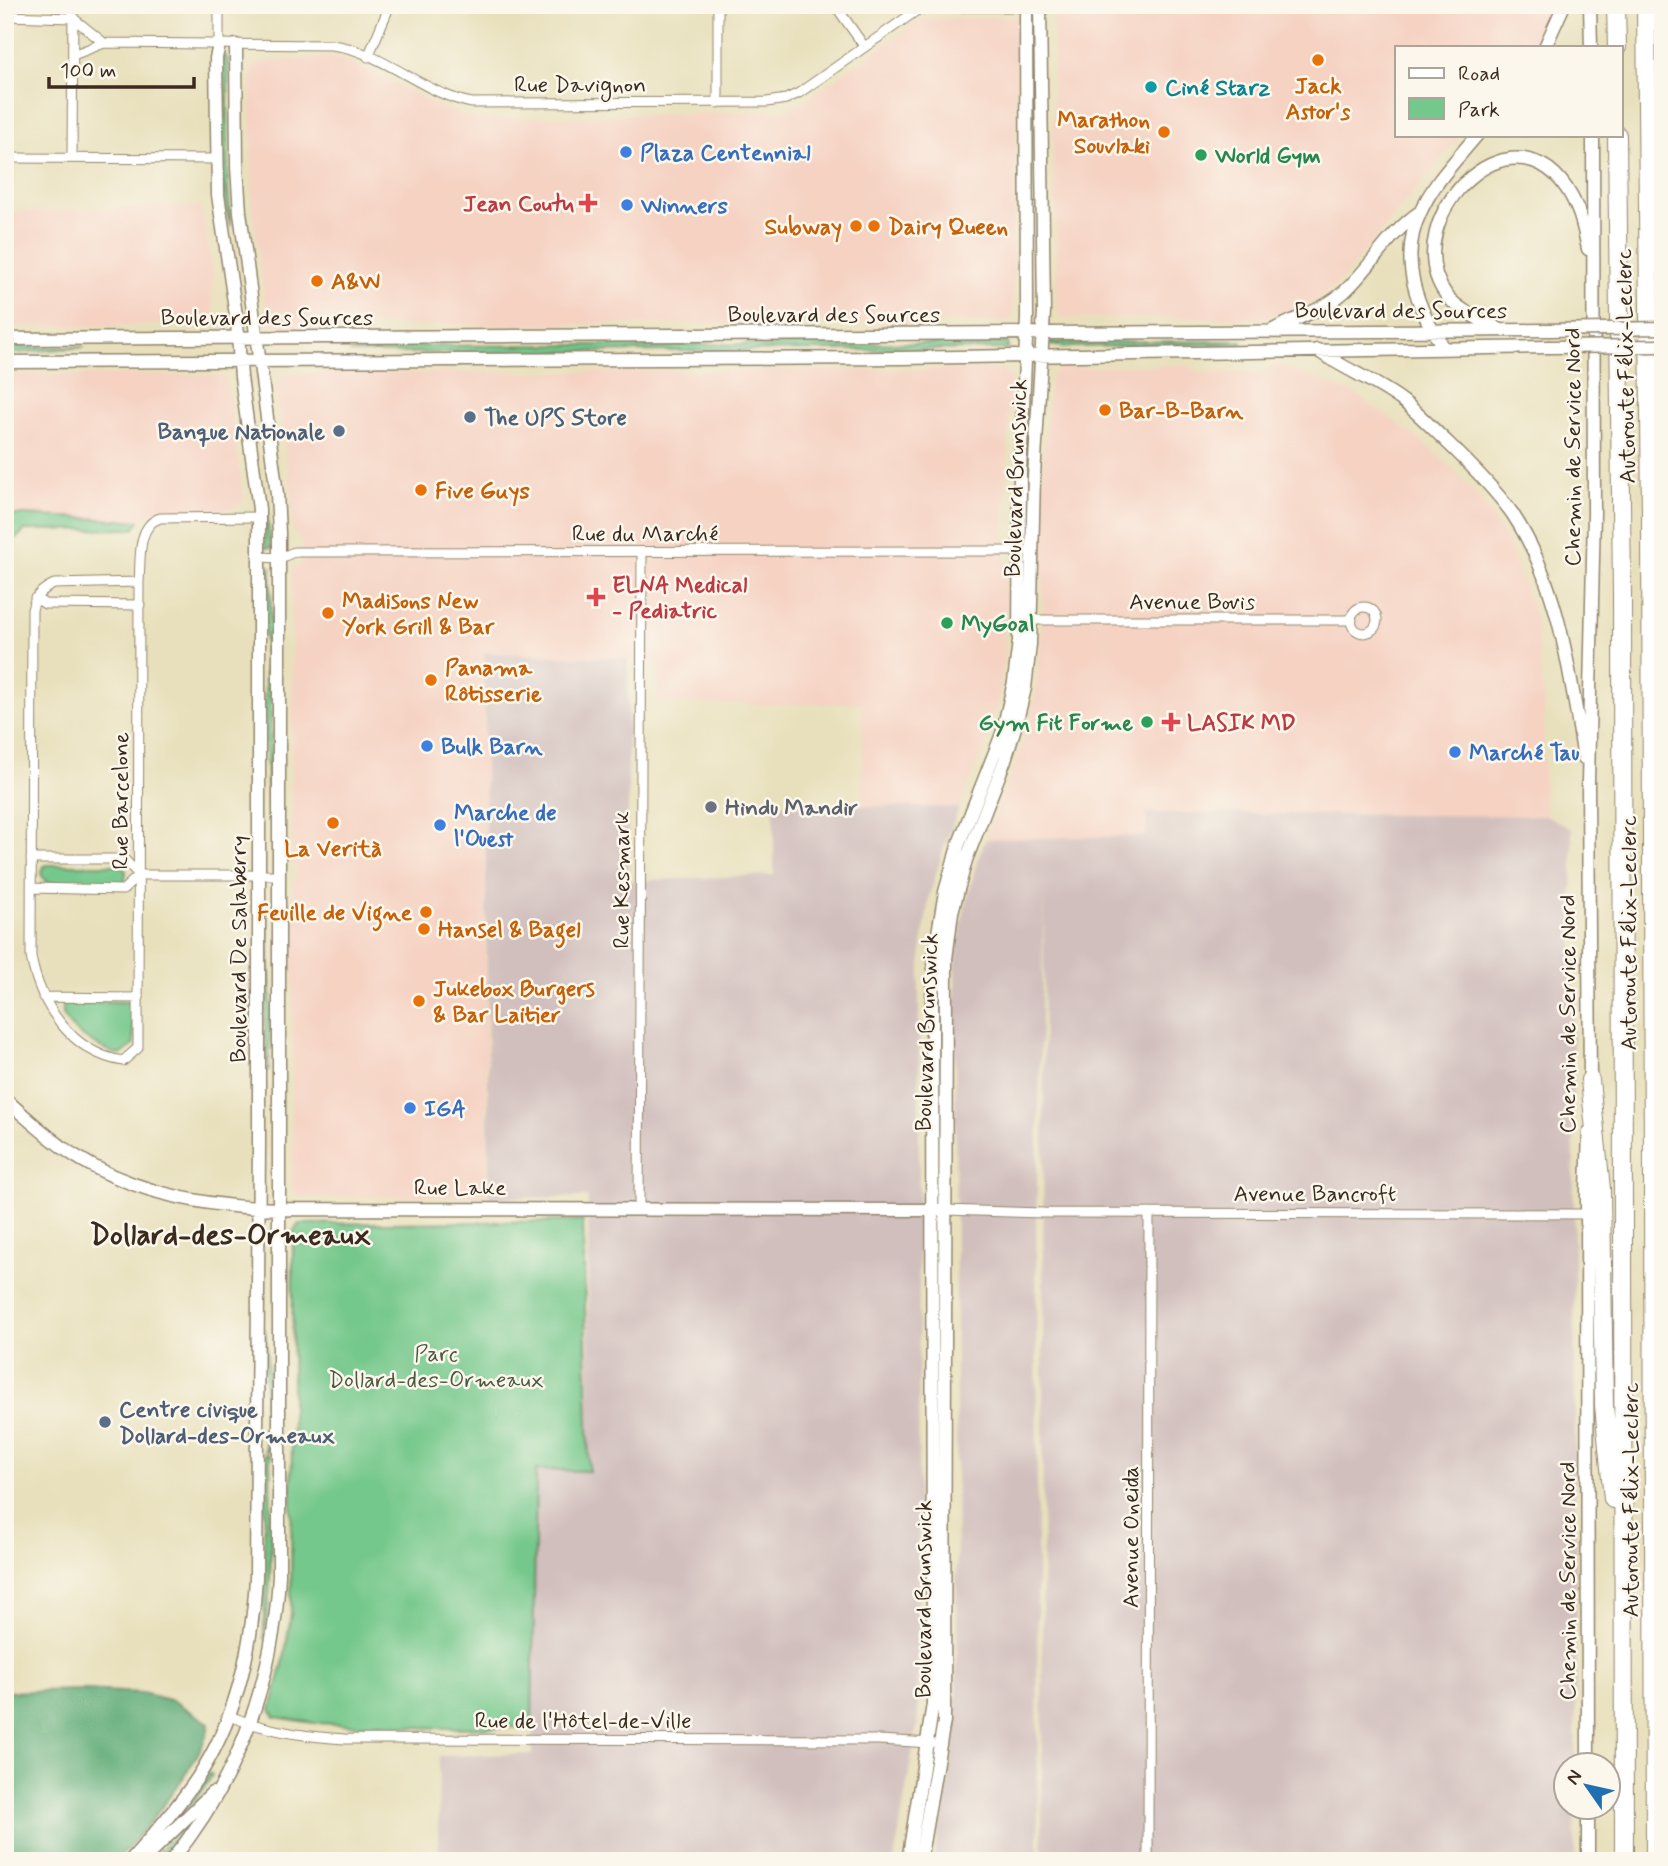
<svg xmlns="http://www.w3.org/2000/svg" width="1668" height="1866" font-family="Mynerve,sans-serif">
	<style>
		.built { fill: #f5d2c2 }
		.industrial { fill: #d1bfbd }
		.green { fill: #74c88b; stroke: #587954; stroke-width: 2 }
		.forest { fill: #5fac77; stroke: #4d6b4a; stroke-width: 2 }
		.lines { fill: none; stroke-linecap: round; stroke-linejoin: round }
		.street-casing { stroke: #92856d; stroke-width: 11 }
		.secondary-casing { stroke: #92856d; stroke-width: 15 }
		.highway-casing { stroke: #92856d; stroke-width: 20 }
		.street { stroke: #fff; stroke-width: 9 }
		.secondary { stroke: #fff; stroke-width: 12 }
		.highway { stroke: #fff; stroke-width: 18 }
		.secondary-bridge-casing { stroke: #92856d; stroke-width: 15; stroke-linecap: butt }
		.secondary-bridge { stroke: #fff; stroke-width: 12 }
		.food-dot { fill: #e8710a; stroke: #fbf7ec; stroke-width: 2.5 }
		.culture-dot { fill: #0f9aa8; stroke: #fbf7ec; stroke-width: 2.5 }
		.shop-dot { fill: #3f7fe0; stroke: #fbf7ec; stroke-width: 2.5 }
		.leisure-dot { fill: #2e9e5b; stroke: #fbf7ec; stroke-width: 2.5 }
		.health-dot { fill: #e0444e; stroke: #fbf7ec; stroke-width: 2.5 }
		.service-dot { fill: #5c6f8a; stroke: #fbf7ec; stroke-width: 2.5 }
		.worship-dot { fill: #6b7280; stroke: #fbf7ec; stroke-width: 2.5 }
		.labels { text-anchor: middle; stroke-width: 5; stroke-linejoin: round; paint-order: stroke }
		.street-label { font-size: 23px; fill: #3b2a1e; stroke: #fbf7ec }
		.food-label { font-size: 23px; font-weight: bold; fill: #c56008; stroke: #fbf7ec; text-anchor: start }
		.culture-label { font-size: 23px; font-weight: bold; fill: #0d838f; stroke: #fbf7ec; text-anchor: start }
		.shop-label { font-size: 23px; font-weight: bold; fill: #366cbe; stroke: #fbf7ec; text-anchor: start }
		.leisure-label { font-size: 23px; font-weight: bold; fill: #27864d; stroke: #fbf7ec; text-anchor: start }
		.health-label { font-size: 23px; font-weight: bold; fill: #be3a42; stroke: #fbf7ec; text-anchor: start }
		.service-label { font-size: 23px; font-weight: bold; fill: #4e5e75; stroke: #fbf7ec; text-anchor: start }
		.worship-label { font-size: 23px; font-weight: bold; fill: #5b616d; stroke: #fbf7ec; text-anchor: start }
		.park-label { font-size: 23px; fill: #4c593f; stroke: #fbf7ec }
		.district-label { font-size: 30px; font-weight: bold; fill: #3b2a1e; stroke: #fbf7ec }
	</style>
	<rect width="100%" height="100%" fill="#fbf7ec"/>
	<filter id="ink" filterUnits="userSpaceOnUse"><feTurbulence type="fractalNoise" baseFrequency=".0143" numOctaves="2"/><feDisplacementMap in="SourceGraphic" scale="14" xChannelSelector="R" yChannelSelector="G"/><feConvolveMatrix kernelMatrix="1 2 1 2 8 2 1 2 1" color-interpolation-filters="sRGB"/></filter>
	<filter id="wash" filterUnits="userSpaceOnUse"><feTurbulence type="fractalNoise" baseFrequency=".00686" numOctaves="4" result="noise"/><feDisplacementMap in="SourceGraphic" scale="28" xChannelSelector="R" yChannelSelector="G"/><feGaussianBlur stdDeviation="1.57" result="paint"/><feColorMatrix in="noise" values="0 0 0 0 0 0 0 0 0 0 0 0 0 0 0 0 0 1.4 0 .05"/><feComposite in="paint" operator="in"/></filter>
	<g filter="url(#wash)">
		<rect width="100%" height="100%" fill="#e8e0bc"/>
		<path class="built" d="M1053 5H1549L1540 33 1529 47H1397V135H1461L1336 286 1304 307 1270 317 1230 318H1063L1057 313 1056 209 1053 165Z
			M1016 17 1013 318 1006 322 275 326 267 318 252 205 251 70 259 62 339 57 446 109 462 115 481 119 784 111 802 102 921 19Z
			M201 206 213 272 212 297 215 320 211 324 5 327V212Z
			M1274 363 1354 393 1414 435 1454 470 1486 508 1511 549 1535 615 1544 701V796L1547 816 1148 813 1146 836 986 839 1022 747 1035 696 1044 609 1041 541 1044 451 1050 380 1060 368 1187 365 1201 373 1250 371 1259 375Z
			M1000 369 1011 376 1004 537 1005 567 1007 570 1004 666 998 701 987 740 959 808 863 806 862 703 764 705 656 701 658 661 484 652 487 1196 301 1197 292 1191 293 884 295 882 296 866 292 865V570L302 564V541L292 530V497L275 386 285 374Z
			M5 375H222L226 379 244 501 233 509 163 511 149 514 139 521 5 515Z"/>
		<path class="industrial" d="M484 652 574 657 628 658V881L774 875V804L959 808 942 853 929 897 922 945 919 985 918 1719 894 1861H438L439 1756 532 1754 536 1470H589L588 1197 489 1198Z
			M1147 813 1547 816 1572 829 1576 1660 1575 1764H1566V1806L1574 1807 1575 1861H1042L1044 892 1036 1222 1038 1861H933L953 1752 957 1670 955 1004 956 957 961 926 977 861 986 839 1146 836Z"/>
		<path class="green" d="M225 55 228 59V188L231 226C216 189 222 101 222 58Z
			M1242 341V344L1066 347 1051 345V342Z
			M1008 343V349L349 353 414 346Z
			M5 347H85L5 354Z
			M265 498 271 548H265Z
			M5 515H23L139 521 134 529 25 530 5 549Z
			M265 567H271V812L269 811 265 736Z
			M47 865H120L126 871 125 881 122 884 51 883 46 882 41 874 44 866Z
			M267 915 271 996 269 1072 265 1036Z
			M72 1001 128 1002 132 1004 134 1044 121 1055C103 1051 57 1027 63 1005Z
			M583 1221 589 1471 536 1470 532 1727 441 1728 314 1723 275 1717 271 1709 284 1660 291 1614 293 1232 299 1224Z
			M265 1328 270 1388 271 1451H265Z
			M265 1454 270 1455C270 1517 274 1579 264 1640Z
			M209 1773 212 1775C197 1802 178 1821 154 1839L193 1796Z
			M186 1825 191 1829 167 1861H148Z"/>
		<path class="forest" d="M83 1690 142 1693 173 1701 209 1723C208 1755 140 1836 116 1861H5V1692Z"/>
	</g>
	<g filter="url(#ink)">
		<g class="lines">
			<defs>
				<path id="street" d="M718 5V103
					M835 5 864 46
					M5 16 73 18 104 43
					M219 45V5
					M73 55 104 43 331 45C379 49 425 95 472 103L767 102 786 99 799 93 916 11 941 7H1029
					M368 57 390 5
					M5 158 217 159
					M72 158 73 5
					M260 557 280 558 294 552 1023 551
					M139 582 54 584C41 590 35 596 32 610L31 957C40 1005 72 1053 123 1061L138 1048 139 582C141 561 136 526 160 518L259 517
					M35 598 45 604 140 605
					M1351 620a13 13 0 1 1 26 0a13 13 0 1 1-26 0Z
					M1031 620H1352
					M31 859H124L139 875
					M31 888 123 890 139 875H279
					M43 997 139 998
					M639 1209 642 552
					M944 1210 1044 1213 1587 1214
					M229 1716C267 1731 305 1737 345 1739L879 1740 931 1743
					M1148 1861 1149 1213"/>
				<path id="secondary" d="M1590 5 1591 47
					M1545 47 1564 5
					M1273 330C1298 317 1324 310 1345 291 1372 266 1389 233 1420 212
					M1501 330C1483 320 1460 312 1447 296 1390 219 1524 86 1577 208 1583 221 1585 235 1588 249
					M5 339 1548 330
					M1445 349C1417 310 1398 260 1420 213 1433 183 1457 159 1477 135
					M1317 350C1345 370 1377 381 1404 402 1419 414 1433 429 1447 442 1470 464 1493 487 1512 513 1560 585 1570 674 1584 758
					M5 362 901 358 1548 347
					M1590 1086 1588 782 1594 513 1593 135
					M5 1099C27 1118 48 1138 72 1154 134 1194 207 1207 279 1209L940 1210
					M1588 1764 1587 1189 1589 1132
					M130 1861C154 1834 178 1807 198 1777 237 1718 252 1648 256 1578L259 1143V509L241 377 237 322 218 195 216 58 219 45
					M142 1861 212 1793
					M171 1861C238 1780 274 1679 279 1575V533L277 494 240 212 237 167 236 45
					M908 1861 933 1704 932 998 935 951 945 892 958 846 1002 734 1014 682 1019 641 1020 470 1027 318 1026 5
					M920 1861 944 1721 946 959 952 912 966 860 1005 760 1016 724 1025 688 1030 644 1034 476 1044 312 1040 5
					M1588 1861V1806"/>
				<path id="highway" d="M1616 5 1617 47
					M1646 5 1651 516 1655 1861
					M1617 135 1622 593 1624 1861
					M1590 1080 1601 1189 1604 1406 1613 1499"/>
			</defs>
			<use href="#street" class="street-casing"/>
			<use href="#secondary" class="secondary-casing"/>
			<use href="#highway" class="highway-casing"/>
			<use href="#street" class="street"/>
			<use href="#secondary" class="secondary"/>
			<use href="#highway" class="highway"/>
			<defs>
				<path id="secondary-bridge" d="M1548 330 1663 328
					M1548 347 1663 346"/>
			</defs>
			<use href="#secondary-bridge" class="secondary-bridge-casing"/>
			<use href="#secondary-bridge" class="secondary-bridge"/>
		</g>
	</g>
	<g class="food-dot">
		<circle cx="1318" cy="60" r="7"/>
		<circle cx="1164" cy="132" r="7"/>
		<circle cx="856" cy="226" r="7"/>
		<circle cx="874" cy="226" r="7"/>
		<circle cx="317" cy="281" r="7"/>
		<circle cx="1105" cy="410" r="7"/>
		<circle cx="421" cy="490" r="7"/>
		<circle cx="328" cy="613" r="7"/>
		<circle cx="431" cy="680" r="7"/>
		<circle cx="333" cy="823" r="7"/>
		<circle cx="426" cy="912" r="7"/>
		<circle cx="424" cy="929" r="7"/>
		<circle cx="419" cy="1001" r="7"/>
	</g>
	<circle class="culture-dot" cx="1151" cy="87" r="7"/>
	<g class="shop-dot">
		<circle cx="626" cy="152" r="7"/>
		<circle cx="627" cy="205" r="7"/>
		<circle cx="427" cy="746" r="7"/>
		<circle cx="1455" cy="752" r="7"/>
		<circle cx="440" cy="825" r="7"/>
		<circle cx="410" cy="1108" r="7"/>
	</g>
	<g class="leisure-dot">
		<circle cx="1201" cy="155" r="7"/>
		<circle cx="947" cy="623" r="7"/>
		<circle cx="1147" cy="722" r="7"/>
	</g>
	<g class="health-dot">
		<path d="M584.5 192.5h7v7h7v7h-7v7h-7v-7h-7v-7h7z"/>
		<path d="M592.5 586.5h7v7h7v7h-7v7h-7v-7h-7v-7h7z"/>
		<path d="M1167.5 711.5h7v7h7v7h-7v7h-7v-7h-7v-7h7z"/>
	</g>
	<g class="service-dot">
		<circle cx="470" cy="417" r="7"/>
		<circle cx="339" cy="431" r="7"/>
		<circle cx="105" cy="1422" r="7"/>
	</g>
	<circle class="worship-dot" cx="711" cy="807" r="7"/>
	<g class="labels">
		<g class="street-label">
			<text x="580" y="92">Rue Davignon</text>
			<text x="1401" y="318">Boulevard des Sources</text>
			<text x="834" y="322">Boulevard des Sources</text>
			<text x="267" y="325">Boulevard des Sources</text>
			<text transform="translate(1625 366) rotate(-91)" y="8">Autoroute Félix-Leclerc</text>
			<text transform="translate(1572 447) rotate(-90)" y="8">Chemin de Service Nord</text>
			<text transform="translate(1015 478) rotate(-88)" y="8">Boulevard Brunswick</text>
			<text x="645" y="541">Rue du Marché</text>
			<text x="1192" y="609">Avenue Bovis</text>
			<text transform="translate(120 801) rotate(-90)" y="8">Rue Barcelone</text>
			<text transform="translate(621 880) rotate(-90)" y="8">Rue Kesmark</text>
			<text transform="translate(1628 933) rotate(-90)" y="8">Autoroute Félix-Leclerc</text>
			<text transform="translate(238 949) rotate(-90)" y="8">Boulevard De Salaberry</text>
			<text transform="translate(1567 1014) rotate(-90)" y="8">Chemin de Service Nord</text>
			<text transform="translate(926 1032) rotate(-88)" y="8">Boulevard Brunswick</text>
			<text x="460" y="1195">Rue Lake</text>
			<text x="1315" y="1201">Avenue Bancroft</text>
			<text transform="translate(1630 1500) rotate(-90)" y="8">Autoroute Félix-Leclerc</text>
			<text transform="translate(1130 1537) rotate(-90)" y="8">Avenue Oneida</text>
			<text transform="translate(1567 1581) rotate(-90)" y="8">Chemin de Service Nord</text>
			<text transform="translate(923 1599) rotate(-90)" y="8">Boulevard Brunswick</text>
			<text x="583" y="1728">Rue de l'Hôtel-de-Ville</text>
		</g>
		<g class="food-label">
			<text x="1318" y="93" text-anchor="middle">Jack<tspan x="1318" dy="26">Astor's</tspan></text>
			<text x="1150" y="127" text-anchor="end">Marathon<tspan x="1150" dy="26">Souvlaki</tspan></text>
			<text x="842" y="234" text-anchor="end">Subway</text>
			<text x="888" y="234">Dairy Queen</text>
			<text x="331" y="289">A&amp;W</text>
			<text x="1119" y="418">Bar-B-Barn</text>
			<text x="435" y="498">Five Guys</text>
			<text x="342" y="608">Madisons New<tspan x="342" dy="26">York Grill &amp; Bar</tspan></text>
			<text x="445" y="675">Panama<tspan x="445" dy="26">Rôtisserie</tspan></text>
			<text x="333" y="856" text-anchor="middle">La Verità</text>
			<text x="412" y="920" text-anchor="end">Feuille de Vigne</text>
			<text x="438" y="937">Hansel &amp; Bagel</text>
			<text x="433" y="996">Jukebox Burgers<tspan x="433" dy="26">&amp; Bar Laitier</tspan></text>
		</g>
		<g class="culture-label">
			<text x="1165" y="95">Ciné Starz</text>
		</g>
		<g class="shop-label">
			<text x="640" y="160">Plaza Centennial</text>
			<text x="641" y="213">Winners</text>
			<text x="441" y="754">Bulk Barn</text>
			<text x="1469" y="760">Marché Tau</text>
			<text x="454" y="820">Marche de<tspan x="454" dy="26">l'Ouest</tspan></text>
			<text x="424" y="1116">IGA</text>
		</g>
		<g class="leisure-label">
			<text x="1215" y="163">World Gym</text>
			<text x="961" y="631">MyGoal</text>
			<text x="1133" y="730" text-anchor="end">Gym Fit Forme</text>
		</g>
		<g class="health-label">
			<text x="574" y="211" text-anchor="end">Jean Coutu</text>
			<text x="612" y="592">ELNA Medical<tspan x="612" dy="26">- Pediatric</tspan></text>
			<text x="1187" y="730">LASIK MD</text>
		</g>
		<g class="service-label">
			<text x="484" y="425">The UPS Store</text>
			<text x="325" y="439" text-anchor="end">Banque Nationale</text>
			<text x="119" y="1417">Centre civique<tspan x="119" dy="26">Dollard-des-Ormeaux</tspan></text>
		</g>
		<g class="worship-label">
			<text x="725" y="815">Hindu Mandir</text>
		</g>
		<g class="park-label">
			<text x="436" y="1361">Parc<tspan x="436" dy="26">Dollard-des-Ormeaux</tspan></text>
		</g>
		<g class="district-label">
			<text x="230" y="1244">Dollard-des-Ormeaux</text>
		</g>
	</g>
	<rect width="1668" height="1866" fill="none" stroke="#fbf7ec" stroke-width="28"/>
	<rect x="1395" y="46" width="228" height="91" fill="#fbf7ec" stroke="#aea59a" stroke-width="2"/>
	<rect x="1409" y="68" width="35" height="10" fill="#ffffff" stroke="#aea59a" stroke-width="2"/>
	<text x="1458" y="80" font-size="21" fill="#3b2a1e">Road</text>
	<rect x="1409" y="98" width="35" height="21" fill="#74c88b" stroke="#aea59a" stroke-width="2"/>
	<text x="1458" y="116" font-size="21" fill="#3b2a1e">Park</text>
	<g transform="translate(1587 1786) rotate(304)"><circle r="33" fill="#fbf7ec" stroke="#aea59a" stroke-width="2"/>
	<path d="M0-5L12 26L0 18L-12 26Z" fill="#1f6fb2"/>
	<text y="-10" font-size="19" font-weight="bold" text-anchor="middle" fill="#3b2a1e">N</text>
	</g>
	<path d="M49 77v10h145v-10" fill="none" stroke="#3b2a1e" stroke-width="3.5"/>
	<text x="60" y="77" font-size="21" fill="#3b2a1e" stroke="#fbf7ec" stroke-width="5" paint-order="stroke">100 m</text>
</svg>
